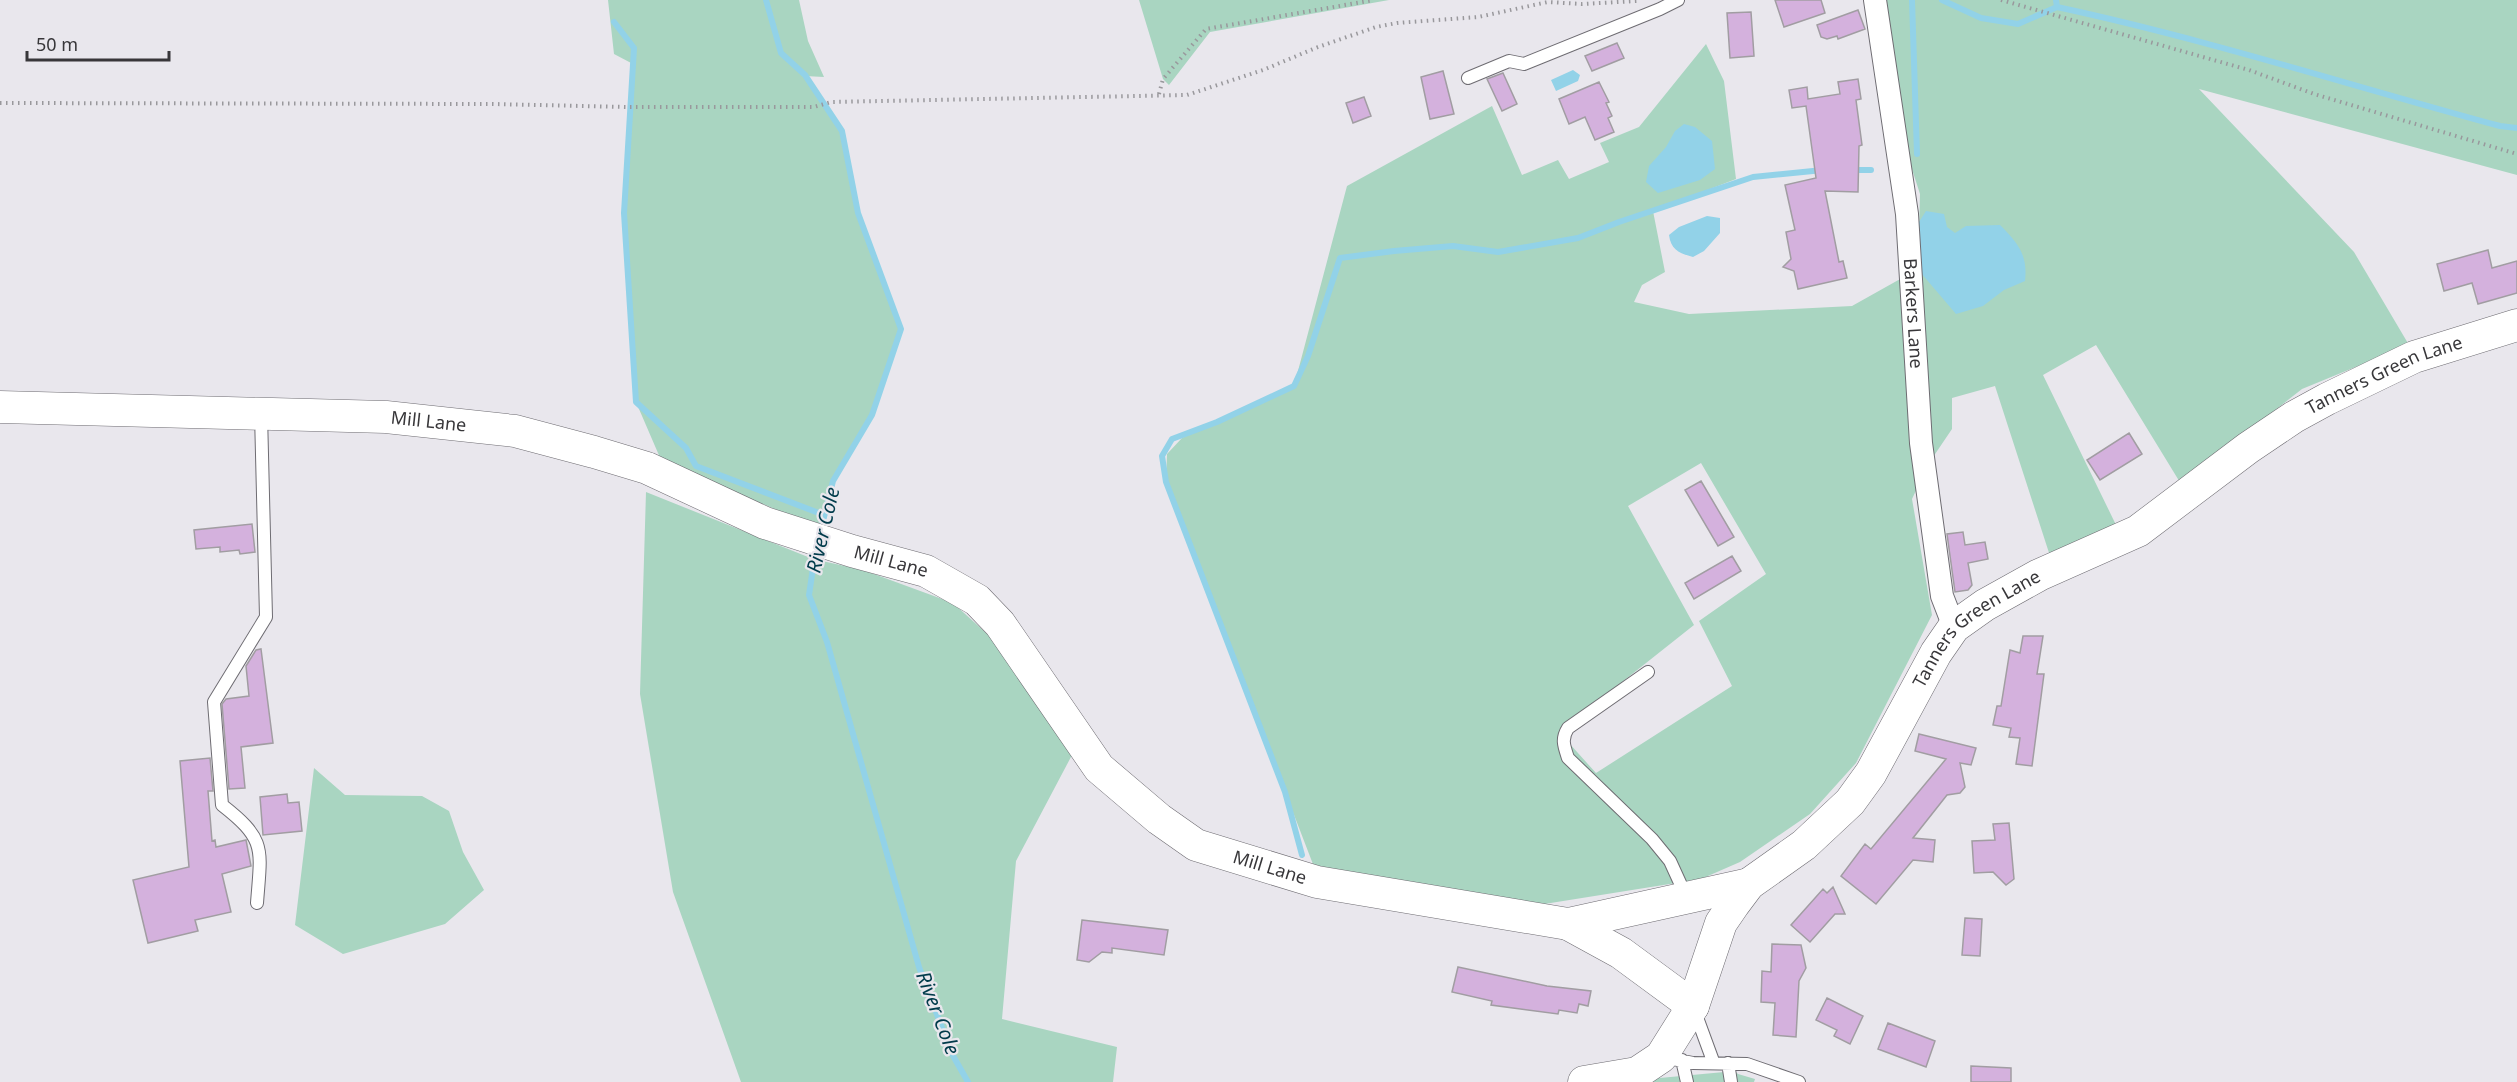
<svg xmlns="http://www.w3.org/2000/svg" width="2517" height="1082" font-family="'Noto Sans',sans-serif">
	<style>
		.green { fill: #a9d5c1; fill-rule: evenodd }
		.water { fill: #92d2e8 }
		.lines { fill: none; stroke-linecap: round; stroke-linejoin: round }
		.stream { stroke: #92d2e8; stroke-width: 6 }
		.building { fill: #d4b1dd; stroke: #a19da2; stroke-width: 1.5 }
		.lane-casing { stroke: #6e6c72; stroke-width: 14 }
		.street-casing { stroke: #6e6c72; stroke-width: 24 }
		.secondary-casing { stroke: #6e6c72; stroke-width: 33 }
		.path { stroke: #99989c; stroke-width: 4; stroke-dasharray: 1.5 4.5; stroke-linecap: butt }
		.lane { stroke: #fff; stroke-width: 12 }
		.street { stroke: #fff; stroke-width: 22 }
		.secondary { stroke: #fff; stroke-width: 32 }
		.labels { text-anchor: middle; stroke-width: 4.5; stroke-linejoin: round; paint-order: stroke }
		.street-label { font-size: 18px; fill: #38373a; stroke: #e9e7ed }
		.water-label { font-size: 20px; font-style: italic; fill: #003b4b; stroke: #e9e7ed }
	</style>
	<rect width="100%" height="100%" fill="#e9e7ed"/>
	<path class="green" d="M608 0H799L808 41 824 77 805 76 842 131 858 213 901 329 872 415 833 481 821 529 661 460 636 402 624 213 633 64 614 54Z
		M1139 0H1389L1210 32 1169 85 1163 79Z
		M1886 0H2517V175L2199 89 2354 252 2409 345 2302 389 2181 484 2096 345 2043 375 2117 527 2051 559 1995 386 1952 398V429L1929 463 1912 499 1932 615 1856 763 1810 814 1740 862 1701 879 1520 908 1316 872 1166 482 1167 454 1182 438 1294 386 1347 186 1492 106 1522 175 1558 160 1569 179 1609 162 1600 143 1639 127 1706 44 1724 81 1736 179 1653 211 1665 272 1642 285 1634 302 1689 314 1852 306 1918 269 1920 194 1911 166ZM1701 463 1766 574 1699 621 1732 686 1596 773 1559 732 1694 625 1628 506Z
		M646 492 813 559 863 570 953 603 1006 651 1072 755 1016 861 1002 1019 1117 1047 1113 1082H741L673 892 640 694Z
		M314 768 345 795 422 796 449 811 463 852 484 890 445 924 343 954 295 925Z
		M1735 1071 1738 1074 1755 1079 1754 1082H1642L1649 1079Z"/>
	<path class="water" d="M1573 70 1580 75 1578 81 1556 91 1551 80Z
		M1684 124 1695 127 1712 141 1715 169 1700 180 1658 193 1646 182 1649 166 1666 147 1675 131Z
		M1926 211 1944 214 1947 227 1955 233 1966 226 2000 225C2018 243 2028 255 2025 281L2004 290 1983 306 1956 314 1921 273 1919 222Z
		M1707 216 1720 218V233L1704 251 1693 257C1679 253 1671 250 1669 235L1679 227Z"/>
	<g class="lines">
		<path class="stream" d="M766 0 781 53 805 75 842 131 858 213 901 329 872 415 833 481 820 533
			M1912 0 1917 154
			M1942 0 1981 18 2018 24 2057 7 2056 0
			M2057 7C2206 39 2352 86 2500 126L2517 128
			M614 22 634 48 624 213 636 402 686 448 696 466 824 515
			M1851 170H1871
			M816 548 809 595 827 642 919 967 952 1054 968 1082
			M1302 855 1285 792 1166 482 1162 456 1172 439 1217 422 1294 386 1308 356 1340 258 1394 251 1453 246 1498 252 1578 238 1619 222 1753 177 1823 170"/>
	</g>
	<path class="building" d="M1775 0H1821L1825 13 1784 27Z
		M1858 10 1865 29 1838 39 1837 36 1827 39 1821 37 1817 25Z
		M1751 12 1754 56 1730 58 1727 13Z
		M1617 43 1624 58 1592 71 1585 56Z
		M1443 71 1454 114 1430 119 1421 77Z
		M1503 73 1517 104 1502 111 1487 79Z
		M1858 79 1861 99 1856 100 1862 145 1859 146 1858 192 1825 191 1839 262 1843 261 1847 278 1798 289 1794 271 1783 267 1791 259 1786 232 1795 230 1785 185 1816 178 1806 106 1792 108 1789 90 1807 87 1808 99 1840 94 1838 82Z
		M1599 82 1609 102 1606 103 1612 116 1608 118 1614 132 1595 140 1585 117 1569 124 1559 99Z
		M1364 97 1371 116 1353 123 1346 103Z
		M2488 250 2492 268 2517 261V293L2478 304 2472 283 2444 291 2437 264Z
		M2129 433 2142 454 2100 480 2087 460Z
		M1701 481 1734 537 1718 546 1685 490Z
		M252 524 255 552 240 554 239 550 220 552V547L196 549 194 530Z
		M1963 532 1965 545 1985 542 1988 559 1968 563 1972 585 1968 590 1955 592 1947 534Z
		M1732 556 1741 571 1694 599 1685 583Z
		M2023 636H2043L2037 674H2044L2032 766 2016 764 2020 738 2009 737 2011 728 1993 725 1997 706H2001L2010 650 2020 653Z
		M261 649 273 743 241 747 245 788 229 789 222 704 226 699 249 696 246 666 256 650Z
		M1919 734 1976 748 1971 765 1960 763 1965 787 1960 793 1947 795 1913 838 1935 840 1933 862 1913 860 1876 904 1841 876 1865 844 1871 849 1946 759 1915 751Z
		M210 758 213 791H208L212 841 215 840 216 847 246 840 251 866 222 874 231 912 195 920 198 931 148 943 133 880 189 867 180 761Z
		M287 794 288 803 299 802 302 831 263 835 260 797Z
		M2009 823 2014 879 2006 885 1993 872 1974 873 1972 841 1995 840 1993 824Z
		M1833 887 1845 914H1835L1810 942 1791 925 1823 889 1827 893Z
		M1965 918 1982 919 1980 956 1962 955Z
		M1082 920 1168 930 1164 955 1112 948V953L1102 952 1089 962 1077 960Z
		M1772 944 1801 945 1806 968 1799 981 1796 1037 1773 1035 1775 1003 1761 1002 1762 971 1771 972Z
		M1458 967 1547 986 1591 991 1588 1006 1579 1004 1577 1013 1559 1010 1558 1014 1491 1005 1492 1001 1452 992Z
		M1827 998 1863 1016 1850 1044 1834 1036 1837 1030 1816 1020Z
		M1888 1023 1935 1041 1926 1067 1878 1049Z
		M1971 1066 2011 1068V1082H1971Z"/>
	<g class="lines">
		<defs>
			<path id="lane" d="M1468 78 1509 61 1524 64 1660 9 1678 0
				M1648 672 1568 728C1561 739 1564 746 1568 758L1652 839 1670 861 1686 896
				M257 903C261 849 267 840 222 805L214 702 266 617 261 414
				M1695 1012 1713 1061
				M1663 1057 1693 1063 1747 1064 1799 1082
				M1682 1060 1687 1082
				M1728 1063 1731 1082"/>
			<g id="street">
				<path id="s1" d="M1875 0 1907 214 1921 443 1942 596 1954 627"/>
			</g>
			<g id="secondary">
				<path id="s2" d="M0 407 386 417 515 431 594 452 647 468 765 523 852 551 926 571 977 600 1000 624 1099 768 1159 819 1196 845 1317 882 1568 924 1749 884"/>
				<path d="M1568 924 1621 953 1693 1006"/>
				<path id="s3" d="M1584 1082 1637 1073 1661 1057 1693 1006 1721 923 1734 904 1749 884 1804 845 1850 802 1871 773 1936 653 1954 627 1985 605 2039 575 2138 531 2248 448 2294 417 2327 399 2414 357 2517 325"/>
			</g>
		</defs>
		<use href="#lane" class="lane-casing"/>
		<use href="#street" class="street-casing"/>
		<use href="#secondary" class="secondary-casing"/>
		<path class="path" d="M2001 0 2249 70 2314 94 2517 154
			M1159 94 1163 79 1206 29 1374 0
			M0 103 493 104 627 107H814L831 102 1187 95 1263 70 1318 47 1376 27 1397 23 1478 17 1548 2 1582 4 1637 1"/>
		<use href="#lane" class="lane"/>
		<use href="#street" class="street"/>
		<use href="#secondary" class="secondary"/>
	</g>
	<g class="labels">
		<g class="street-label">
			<text dy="6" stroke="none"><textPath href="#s1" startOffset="316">Barkers Lane</textPath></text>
			<text dy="6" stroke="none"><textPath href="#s3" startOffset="1114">Tanners Green Lane</textPath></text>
			<text dy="6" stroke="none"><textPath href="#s2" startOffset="429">Mill Lane</textPath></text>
			<text dy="6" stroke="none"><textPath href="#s2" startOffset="915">Mill Lane</textPath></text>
			<text dy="6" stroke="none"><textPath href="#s3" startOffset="628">Tanners Green Lane</textPath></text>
			<text dy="6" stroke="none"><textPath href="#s2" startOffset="1419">Mill Lane</textPath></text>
		</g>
		<g class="water-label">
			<text transform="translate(823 530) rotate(-77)" y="7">River Cole</text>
			<text transform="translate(938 1013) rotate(69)" y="7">River Cole</text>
		</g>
	</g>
	<path d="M27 51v9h142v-9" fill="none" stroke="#38373a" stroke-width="3"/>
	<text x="36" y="51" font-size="18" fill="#38373a" stroke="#e9e7ed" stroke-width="4.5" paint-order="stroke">50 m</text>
</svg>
